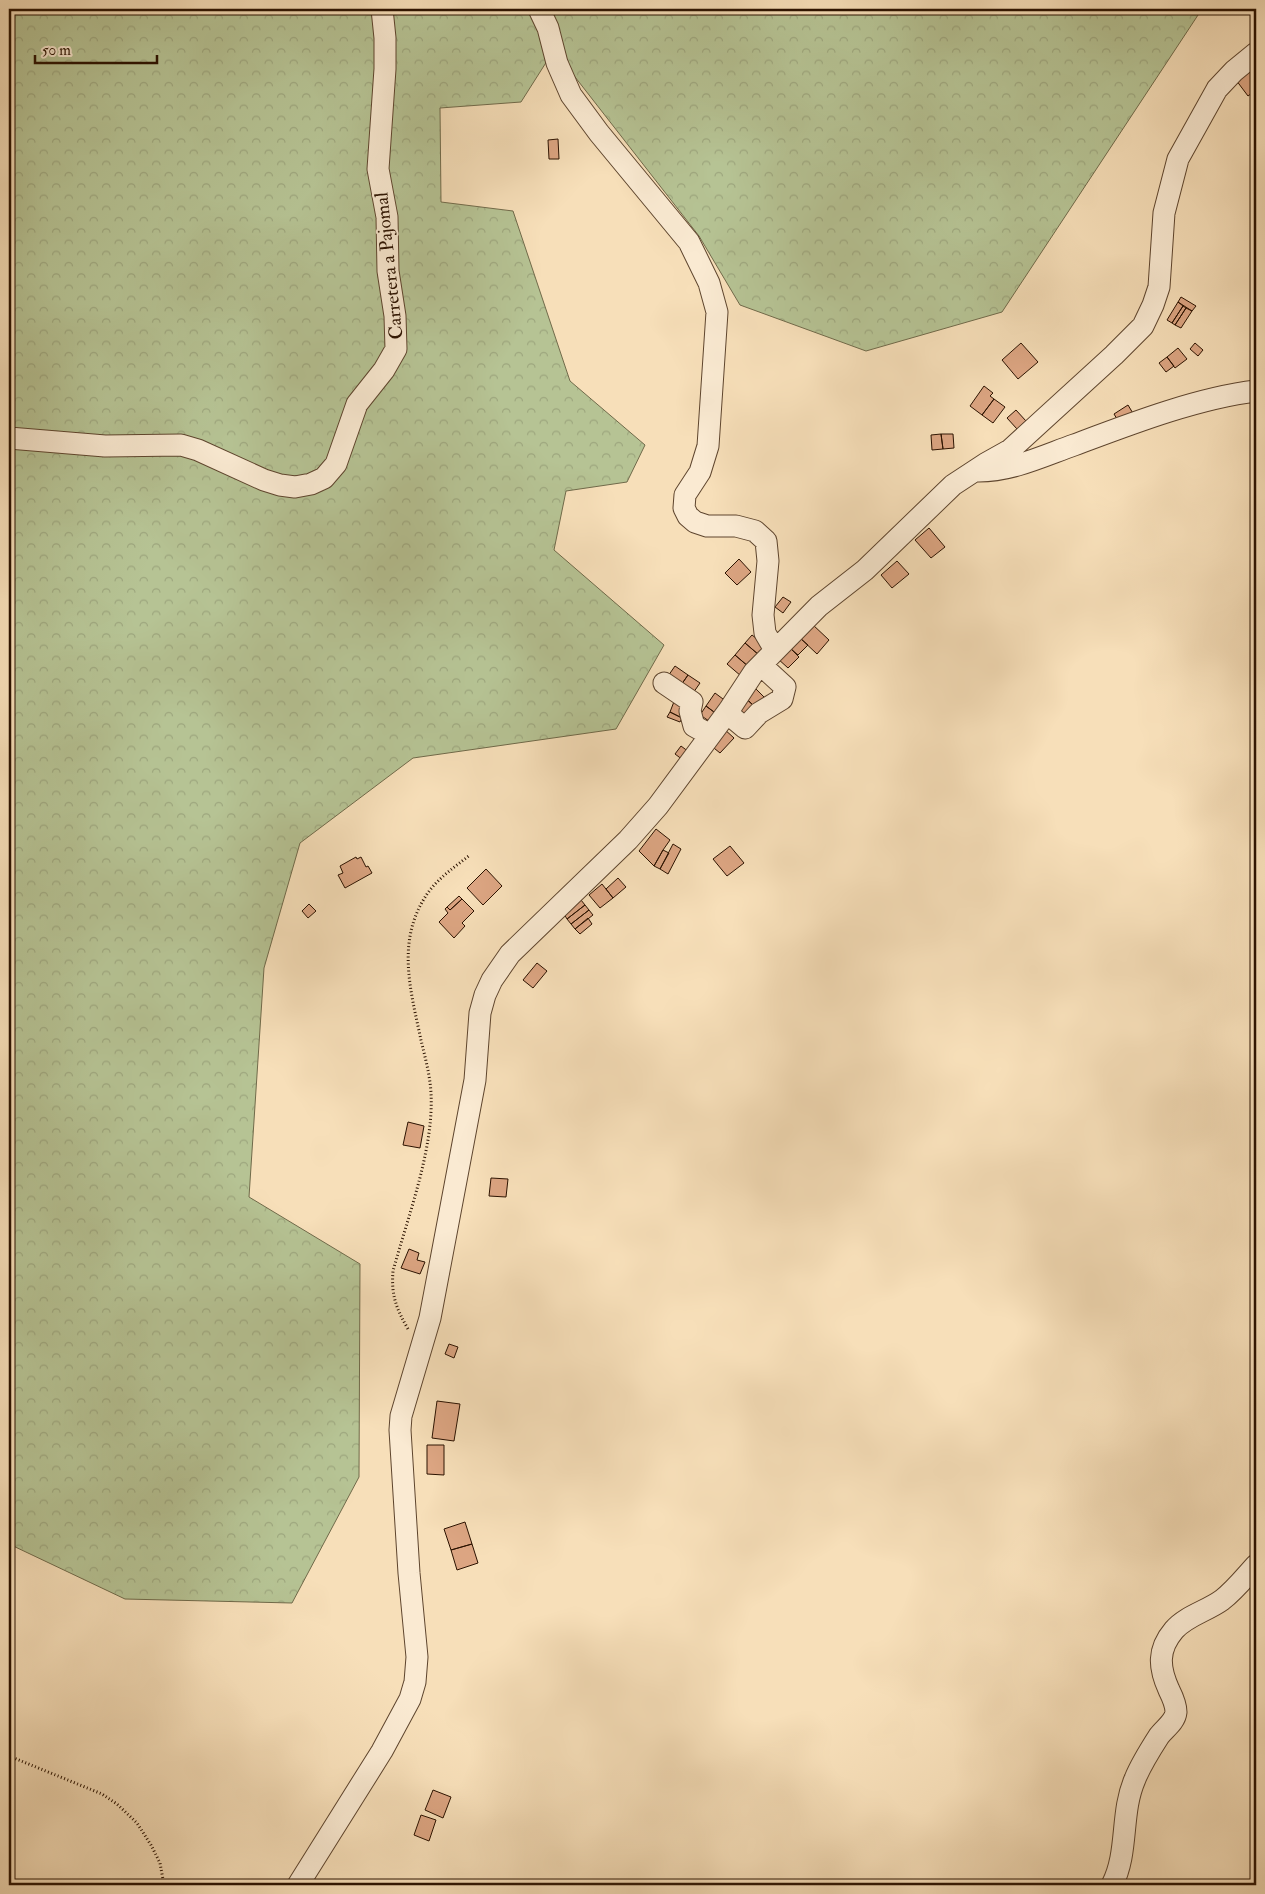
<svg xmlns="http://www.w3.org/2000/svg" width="1265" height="1894" font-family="'IM FELL Double Pica',serif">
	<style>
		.forest { fill: url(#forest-crowns); stroke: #706a4a }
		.building { fill: #dca582; stroke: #2b1200 }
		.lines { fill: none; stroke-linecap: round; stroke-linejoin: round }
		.minor-casing { stroke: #5e452e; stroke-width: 23 }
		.path { stroke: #2b1200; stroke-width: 3; stroke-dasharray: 1 2.5; stroke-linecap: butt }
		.minor { stroke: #faead2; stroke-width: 21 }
		.labels { text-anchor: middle; stroke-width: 4; stroke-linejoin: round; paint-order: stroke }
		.street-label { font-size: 19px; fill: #2b1200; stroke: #faead2 }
	</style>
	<defs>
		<pattern id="forest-crowns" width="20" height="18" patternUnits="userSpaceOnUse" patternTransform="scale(1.25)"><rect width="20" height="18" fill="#b6c394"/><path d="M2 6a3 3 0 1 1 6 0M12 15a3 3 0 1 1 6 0" fill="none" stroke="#9da67e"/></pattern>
	</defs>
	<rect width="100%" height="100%" fill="#f7dfb9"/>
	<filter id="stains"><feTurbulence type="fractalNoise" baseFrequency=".004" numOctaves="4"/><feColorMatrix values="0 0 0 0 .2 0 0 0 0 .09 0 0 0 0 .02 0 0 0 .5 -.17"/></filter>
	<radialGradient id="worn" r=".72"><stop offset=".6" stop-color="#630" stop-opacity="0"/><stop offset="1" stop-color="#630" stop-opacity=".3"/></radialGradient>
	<path class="forest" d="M9 9H1202L1002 312 866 351 740 305 699 236 554 50 521 102 440 108 441 202 513 211 570 381 645 445 627 482 566 491 554 550 664 645 616 729 413 758 300 843 264 968 249 1197 360 1264 359 1477 292 1603 125 1599 9 1544Z"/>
	<path class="building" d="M1256 64V90L1248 96 1236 80Z
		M558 139 559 159H549L548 140Z
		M1181 297 1196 306 1192 311 1178 302Z
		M1178 302 1183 306 1172 323 1167 320Z
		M1183 306 1186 308 1175 325 1172 323Z
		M1186 308 1192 311 1181 328 1175 325Z
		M1021 343 1038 362 1018 379 1002 360Z
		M1195 343 1203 350 1198 356 1190 349Z
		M1178 348 1187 359 1175 368 1167 357Z
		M1167 357 1174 366 1166 372 1159 363Z
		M984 386 993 393 990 396 994 399 982 415 970 406Z
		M994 399 1005 407 993 423 982 415Z
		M1128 405 1134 415 1120 424 1114 414Z
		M1016 410 1026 421 1017 429 1007 418Z
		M941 434H953L954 448 943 449Z
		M941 434 943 449 932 450 931 435Z
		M929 528 945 547 931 558 915 540Z
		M739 559 751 572 737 585 725 573Z
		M897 561 909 574 892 588 881 575Z
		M783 597 791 602 783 613 775 607Z
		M812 624 829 640 817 654 799 637Z
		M752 635 766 646 759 655 745 643Z
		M799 637 808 645 798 655 788 646Z
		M745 643 759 655 749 667 735 655Z
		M788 646 799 657 788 668 777 658Z
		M735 655 749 667 741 676 727 664Z
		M675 666 688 675 679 688 666 679Z
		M688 675 700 683 691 696 679 688Z
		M754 687 766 699 757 709 744 697Z
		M715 693 727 702 718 715 706 706Z
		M746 698 757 709 746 720 735 710Z
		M675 699 688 704 682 718 670 712Z
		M706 706 718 715 712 723 700 715Z
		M670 712 682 718 680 722 667 717Z
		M723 728 734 738 720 753 709 744Z
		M681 746 689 752 683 760 675 754Z
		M656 829 670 840 663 850 654 866 639 851Z
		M673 844 681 849 668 874 660 869Z
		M730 846 744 863 727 876 713 859Z
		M663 850 669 853 660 869 654 866Z
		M356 857 357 859 361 857 366 867 368 866 372 873 345 888 338 875 343 873 340 866Z
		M486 869 502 886 483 905 467 888Z
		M618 878 626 887 613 898 606 889Z
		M602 884 613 898 600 908 589 895Z
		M459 896 462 899 450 910 447 907Z
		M462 899 474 911 462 923 465 926 454 938 439 922 448 913 445 909 447 907 450 910Z
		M581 900 585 905 567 919 564 914Z
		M309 904 316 911 308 918 302 911Z
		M585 905 589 910 571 924 567 919Z
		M589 910 593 915 575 929 571 924Z
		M588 918 592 924 580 934 575 929Z
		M537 963 547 971 533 988 523 980Z
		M408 1122 424 1126 420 1148 403 1145Z
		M491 1178 508 1179 506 1197 489 1196Z
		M409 1249 419 1253 417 1260 425 1262 420 1274 401 1268Z
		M449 1344 458 1347 454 1358 445 1354Z
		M437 1401 460 1404 454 1441 432 1438Z
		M427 1445H444V1475L427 1474Z
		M465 1522 472 1544 451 1550 444 1529Z
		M472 1544 478 1563 457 1570 451 1550Z
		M433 1790 451 1797 443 1818 425 1810Z
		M421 1815 436 1820 429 1841 414 1835Z"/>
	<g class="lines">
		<defs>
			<path id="minor" d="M539 9 548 28 557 63 571 95 599 133 689 242 709 283 717 312 708 446 700 472 685 495 684 508 688 516 695 522 707 526H736L755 531 766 541 768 561 763 615 765 633 775 650
				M9 438 105 446 181 445 198 450 264 480 280 485 295 487 311 484 324 478 336 464 357 404 384 370 396 349 395 316 388 271 387 217 378 169 385 69V38L382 9
				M979 471C1012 471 1043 456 1074 445 1130 424 1197 398 1256 391
				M664 683 692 702 690 711 694 726 710 735
				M727 713 745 728 759 713 782 699 785 687 761 665
				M298 1885 382 1751 410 1699 415 1682 417 1657 409 1573 400 1430 401 1416 430 1318 475 1080 480 1013 485 995 492 980 510 954 628 840 658 806 729 710 754 672 819 606 865 570 953 485 985 464 1010 450 1114 355 1143 326 1153 305 1159 287 1164 213 1178 159 1217 89 1234 71 1256 53
				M1112 1885C1129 1852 1120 1813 1135 1779 1141 1764 1150 1750 1159 1736 1165 1728 1175 1722 1176 1712 1176 1705 1172 1696 1169 1690 1159 1668 1157 1650 1174 1630 1186 1616 1207 1611 1222 1600 1235 1590 1245 1577 1256 1565"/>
		</defs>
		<use href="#minor" class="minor-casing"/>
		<path class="path" d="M408 1329C396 1308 391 1295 393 1271 408 1216 434 1149 431 1093 430 1075 425 1057 421 1040 410 988 395 937 430 890 441 876 456 866 470 855
			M9 1756 102 1794 117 1804 137 1823 151 1845 160 1863 164 1885"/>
		<use href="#minor" class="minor"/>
	</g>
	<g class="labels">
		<g class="street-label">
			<text transform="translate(388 266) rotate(-96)" y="7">Carretera a Pajomal</text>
		</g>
	</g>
	<rect width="1265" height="1894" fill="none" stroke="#f7dfb9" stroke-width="30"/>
	<rect x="10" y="10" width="1245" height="1874" fill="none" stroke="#2b1200" stroke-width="2.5"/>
	<rect x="15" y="15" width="1235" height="1864" fill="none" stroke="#2b1200"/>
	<path d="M35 55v8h122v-8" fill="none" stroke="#2b1200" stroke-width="2.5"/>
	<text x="42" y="55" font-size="15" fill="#2b1200" stroke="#faead2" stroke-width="4" paint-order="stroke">50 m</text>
	<rect width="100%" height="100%" filter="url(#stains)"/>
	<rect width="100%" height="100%" fill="url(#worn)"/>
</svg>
